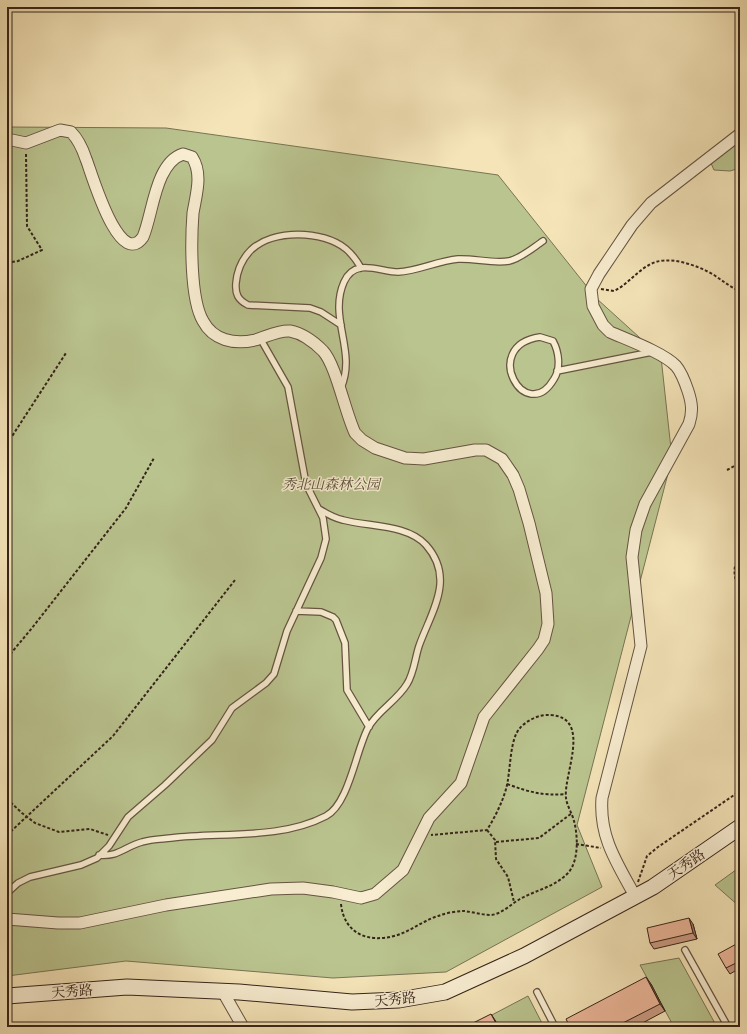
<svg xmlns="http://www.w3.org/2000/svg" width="747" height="1034" font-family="'IM FELL French Canon','Noto Serif SC',serif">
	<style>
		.green { fill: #bac48f; stroke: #787454 }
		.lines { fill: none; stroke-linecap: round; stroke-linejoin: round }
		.service-casing { stroke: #665442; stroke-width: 8 }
		.minor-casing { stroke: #665442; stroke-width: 13 }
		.secondary-casing { stroke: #36241a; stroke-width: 17 }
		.path { stroke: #36241a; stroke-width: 2; stroke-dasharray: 3 2; stroke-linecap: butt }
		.service { stroke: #f8edd1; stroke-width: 5.5 }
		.minor { stroke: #f8edd1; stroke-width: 11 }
		.secondary { stroke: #f8edd1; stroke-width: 15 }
		.wall { fill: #cb9d84; stroke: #36241a }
		.shaded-wall { fill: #a5806c; stroke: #36241a }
		.building { fill: #ecb79a; stroke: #36241a }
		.labels { text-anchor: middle; stroke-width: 3; stroke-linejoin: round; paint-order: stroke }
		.park-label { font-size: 14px; font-style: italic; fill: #574c37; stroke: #f8edd1 }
		.street-label { font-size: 14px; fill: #36241a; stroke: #f8edd1 }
	</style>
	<rect width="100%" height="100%" fill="#f4e4b8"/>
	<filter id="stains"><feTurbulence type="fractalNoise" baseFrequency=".005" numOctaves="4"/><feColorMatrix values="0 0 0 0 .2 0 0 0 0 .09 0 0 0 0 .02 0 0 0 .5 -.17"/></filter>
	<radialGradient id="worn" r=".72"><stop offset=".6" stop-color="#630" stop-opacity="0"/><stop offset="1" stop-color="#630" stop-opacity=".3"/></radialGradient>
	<path class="green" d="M7 127 166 128 498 175 596 298 661 357 672 458 577 825 602 887 446 972 333 978 126 961 7 976Z
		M740 140V168L730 171 714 170 710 161Z
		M740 867V907L715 885Z
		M679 958 717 1027H674L640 965Z
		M528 996 544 1027H493L488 1017Z"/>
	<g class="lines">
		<defs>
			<path id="service" d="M341 325 321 312 310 308 248 305C238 300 235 294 236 283 237 271 242 259 251 250 273 229 323 230 346 249 352 254 357 261 361 268
				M540 337 553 341C559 352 561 368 554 379 526 427 479 346 540 337Z
				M557 371 652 352
				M341 388C357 351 328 318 344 282 355 257 380 272 398 272 418 271 437 261 458 259 474 258 493 264 509 261 520 259 534 247 543 241
				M296 611 321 612 333 617 336 620 345 643 347 690 369 727
				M99 855C119 857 124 847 142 842 151 839 162 839 171 838 221 832 280 840 326 816 349 804 356 750 368 728 377 711 397 701 407 684 414 673 415 658 419 646 431 612 456 579 426 545 407 524 369 527 343 520 334 518 327 514 319 509
				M7 893 18 883 30 877 81 865 97 858 109 846 128 817 165 785 212 740 232 708 266 683 274 674 287 631 321 558 326 539 323 518 306 484 288 387 260 338
				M685 950 728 1027
				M537 992 555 1027"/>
			<path id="minor" d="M7 139 26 143 60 130 71 132C78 139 83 150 86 159 91 171 119 271 143 237 153 214 155 163 183 154L192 157C203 174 196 195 193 213 191 239 190 299 203 321 213 340 234 345 255 340 266 337 278 330 290 331 302 333 315 343 323 351 336 365 345 412 355 433L362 440 375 448 405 458 424 459 475 450H486L502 459 513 475 519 489 529 523 546 593 548 624 544 640 538 649 484 717 461 783 429 818 403 870 375 894 361 898 333 892 303 888 271 889 166 905 80 923H58L7 919
				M635 896C617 863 599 837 602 798L641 646 632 557 636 530 645 504 689 424C693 412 692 403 688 391 685 382 682 373 676 366 664 353 628 340 610 332L603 325 593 306 591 289 599 274 632 225 651 203 740 134
				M223 992 243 1027"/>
			<path id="secondary" d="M7 996 127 987 239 992 352 1002 399 1000 445 992 524 956 653 887 740 827"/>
		</defs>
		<use href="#service" class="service-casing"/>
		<use href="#minor" class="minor-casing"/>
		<use href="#secondary" class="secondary-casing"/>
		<path class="path" d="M7 263 18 261 42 250 27 226 26 153
			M601 289 614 291C627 285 636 272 649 265 667 254 697 265 714 275 723 281 730 287 740 291
			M7 444 66 353
			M727 470 740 463
			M740 558C730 567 736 582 740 593
			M7 658 32 628 126 508 154 458
			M507 784C529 792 543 796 566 794
			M7 799 22 813 35 823 59 832 90 829 108 835
			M487 830 495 840 496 859 508 877 514 902
			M7 835 113 736 235 580
			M496 842 539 838 572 813
			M576 844 601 848
			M638 882 647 856 658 847 740 791
			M341 904C344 933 367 943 394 936 410 932 422 921 438 916 446 913 456 911 464 911 473 912 482 915 491 915 502 914 511 904 520 899 536 890 555 887 568 873 579 861 578 836 574 821 572 813 567 806 566 798 563 775 593 717 550 715 540 714 527 720 520 728 509 740 511 772 506 789 502 803 495 817 487 830L431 835"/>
		<use href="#service" class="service"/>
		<use href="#minor" class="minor"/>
		<use href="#secondary" class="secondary"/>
	</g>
	<path class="wall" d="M693 924 697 939 654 949 650 943Z
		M740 942V968L730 974 726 968Z
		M651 984 665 1011 635 1027H570Z"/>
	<path class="shaded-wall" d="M689 918 693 924 697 939 693 933Z
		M646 977 651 984 665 1011 660 1004Z
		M491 1014 495 1020 499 1027H498Z"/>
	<path class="building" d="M689 918 693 933 650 943 647 928Z
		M740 942V961L726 968 718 954Z
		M646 977 660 1004 615 1027H570L566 1019Z
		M740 987V994L737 989Z
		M491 1014 498 1027H475L473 1023Z"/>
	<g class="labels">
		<g class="park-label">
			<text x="331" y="489">秀北山森林公园</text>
		</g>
		<g class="street-label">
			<text transform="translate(686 864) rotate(-34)" y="5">天秀路</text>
			<text transform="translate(72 991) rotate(-4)" y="5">天秀路</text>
			<text transform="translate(395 999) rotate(-6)" y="5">天秀路</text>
		</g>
	</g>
	<rect width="747" height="1034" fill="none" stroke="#f4e4b8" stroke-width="24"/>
	<rect x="8" y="8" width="731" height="1018" fill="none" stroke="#36241a" stroke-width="2"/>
	<rect x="12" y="12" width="723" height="1010" fill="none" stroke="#36241a"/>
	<rect width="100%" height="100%" filter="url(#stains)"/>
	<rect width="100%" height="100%" fill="url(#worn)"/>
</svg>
